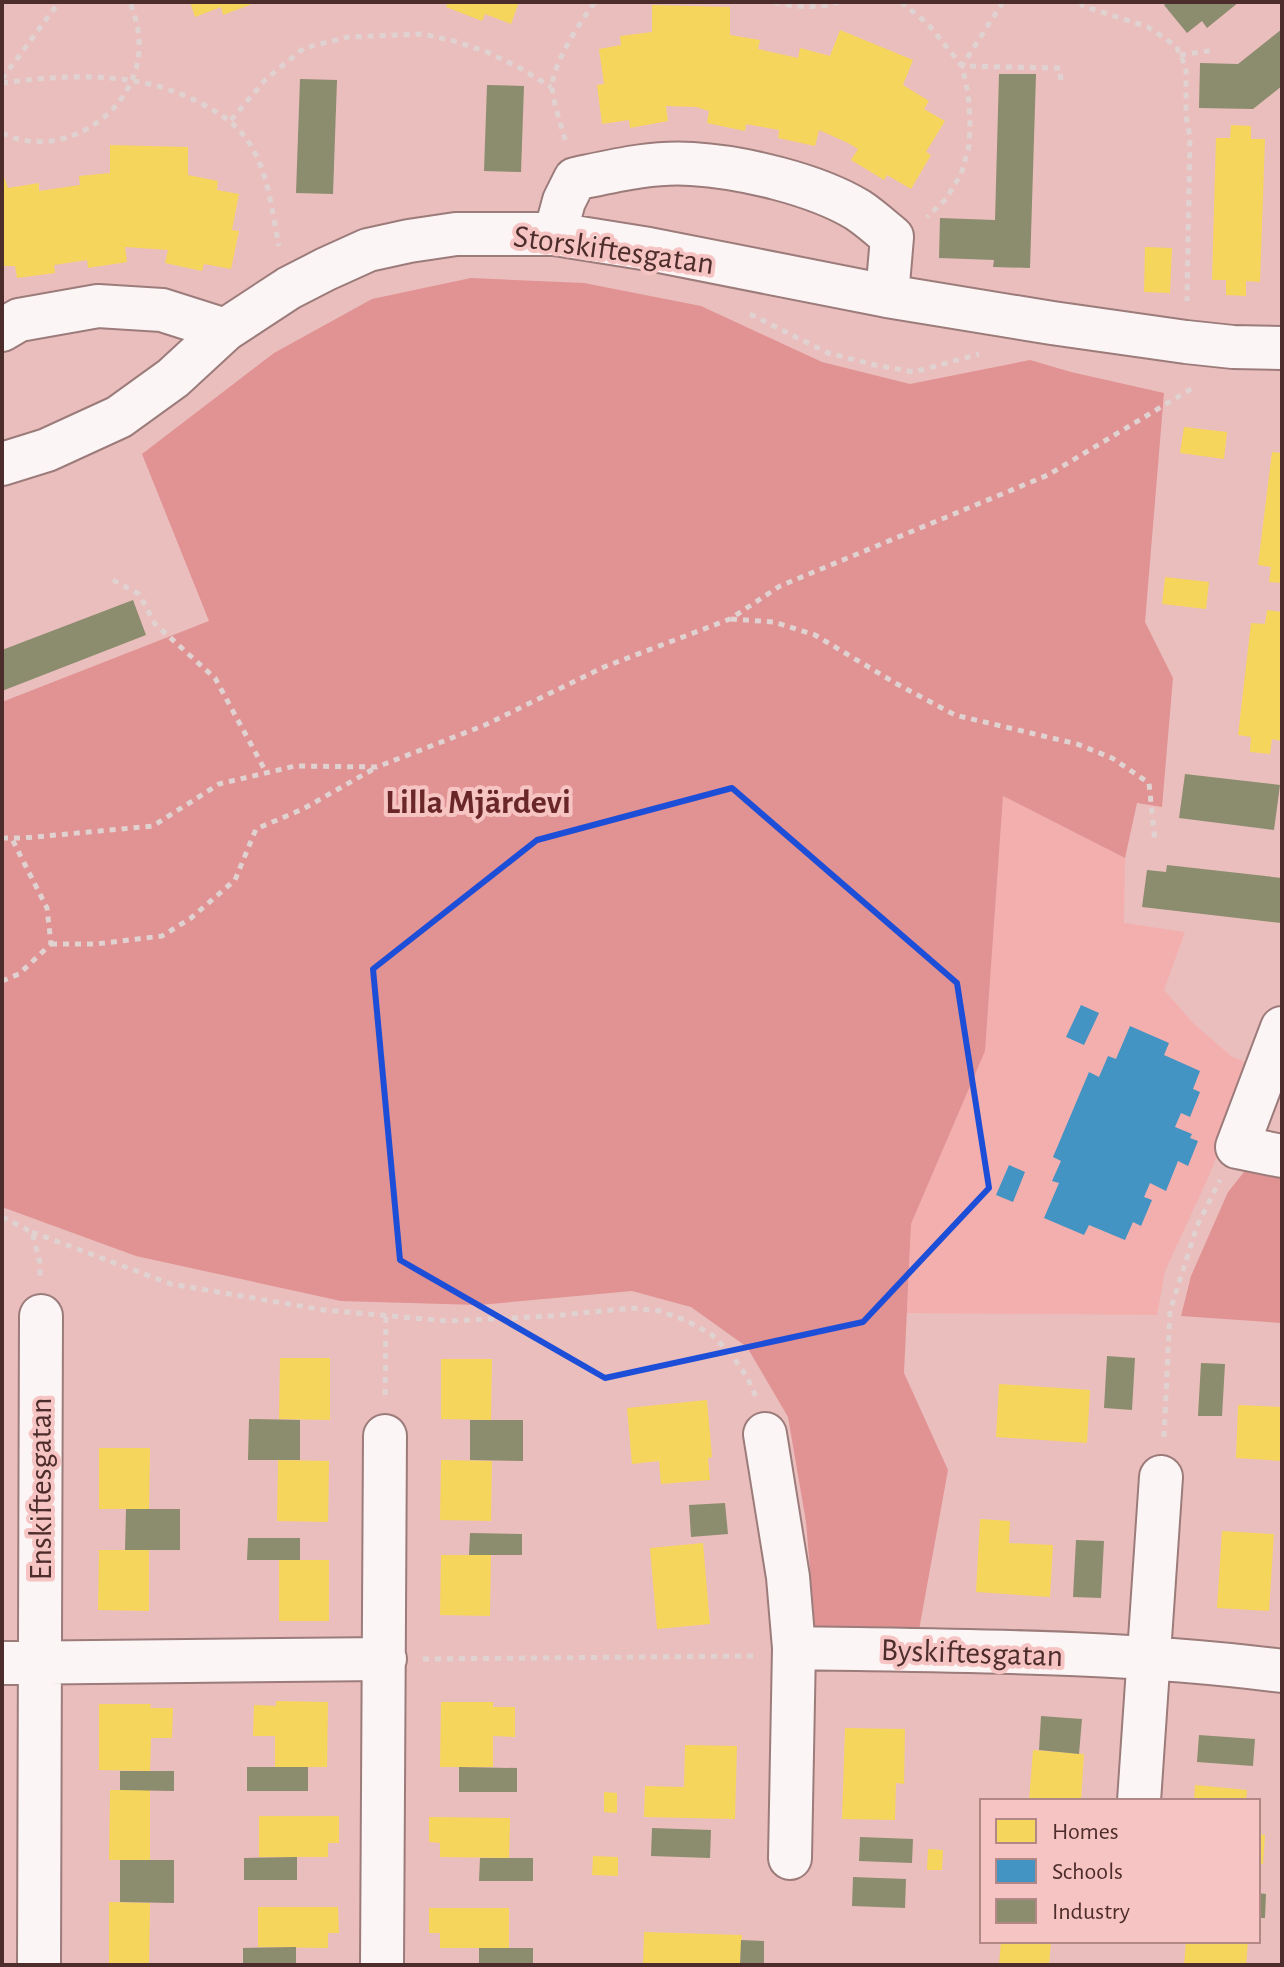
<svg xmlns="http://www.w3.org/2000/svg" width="1284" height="1967" font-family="'Alegreya Sans',sans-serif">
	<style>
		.built { fill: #f3afae }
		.green { fill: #e19292 }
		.homes { fill: #f6d55c }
		.schools { fill: #4393c3 }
		.industry { fill: #8c8c6e }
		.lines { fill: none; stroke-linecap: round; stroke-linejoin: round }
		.minor-casing { stroke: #9c7b7b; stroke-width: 46 }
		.path { stroke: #e0d2d1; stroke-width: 5; stroke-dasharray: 6 6; stroke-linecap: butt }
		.minor { stroke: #fcf5f5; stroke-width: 42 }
		.marked { fill: none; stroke: #1d4ed8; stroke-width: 6; stroke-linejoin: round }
		.labels { text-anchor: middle; stroke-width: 8; stroke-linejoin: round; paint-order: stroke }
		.street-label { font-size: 32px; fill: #4d2d2c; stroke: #f6c4c2 }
		.neighbourhood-label { font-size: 34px; font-weight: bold; fill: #6a2729; stroke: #f6c4c2 }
	</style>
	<rect width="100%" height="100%" fill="#eabebd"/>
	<path class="built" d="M1003 796 1125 858 1124 923 1185 932 1164 990 1193 1023 1231 1056 1254 1066 1208 1178 1165 1271 1157 1315 907 1313 911 1224 985 1050Z"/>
	<path class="green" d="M471 278 584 283 701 306 822 362 910 384 1030 360 1071 372 1164 393 1145 622 1173 678 1162 807 1137 803 1125 858 1003 796 985 1051 911 1224 904 1373 948 1470 919 1630 815 1627 806 1522 788 1417 747 1347 691 1307 632 1291 479 1305 341 1301 136 1256 2 1207V702L209 621 142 454 274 353 372 299Z
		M1270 1167 1282 1169V1323L1181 1316 1191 1276 1228 1192 1244 1172Z"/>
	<path class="homes" d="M190 2H257L223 15 221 7 195 17Z
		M448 2H519L511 24 485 14 482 21 446 7Z
		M652 5 730 7V35L760 40 758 49 798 58 800 48 830 56 840 30 913 60 903 85 929 101 924 109 945 121 926 152 931 155 911 189 887 175 884 180 851 160 858 149 848 143 819 130 815 146 778 138 779 130 746 124 745 131 707 123 709 111 696 107 666 106 668 121 630 128 629 120 602 124 597 85 604 84 599 49 621 45 620 36 652 32Z
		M1231 125 1251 126V139H1265L1260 282 1246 281V296L1226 295V280H1212L1216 138H1230Z
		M110 145 188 147V175L218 181 217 190 239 194 232 230 239 231 231 269 204 264 202 271 165 263 168 250 125 247 127 262 88 268 87 260 54 265 55 273 17 278 15 266H2V171L8 188 39 183V191L80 185 79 176 110 173Z
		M1145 247 1172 248 1170 293 1144 292Z
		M1184 427 1227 432 1224 459 1180 453Z
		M1272 452 1282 453V583L1269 582 1271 567 1258 565Z
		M1165 577 1209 582 1206 609 1162 604Z
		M1267 610 1282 612V741L1272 739 1270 754 1250 752 1251 737 1238 735 1251 623 1265 624Z
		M280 1358H330V1420L279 1419Z
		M441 1359H492L491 1420 441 1419Z
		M999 1384 1090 1390 1087 1443 996 1437Z
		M707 1400 712 1457 708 1458 710 1480 661 1484 659 1461 632 1464 627 1408Z
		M1238 1405 1282 1407V1461L1236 1458Z
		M99 1448H150L149 1509H99Z
		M278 1460 329 1461 328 1522 277 1521Z
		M441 1460 492 1461 491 1521 440 1520Z
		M980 1519 1010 1521 1009 1543 1053 1545 1050 1597 976 1592Z
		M1222 1531 1274 1534 1269 1611 1217 1608Z
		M703 1543 710 1624 657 1629 650 1548Z
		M99 1550H149V1611L98 1610Z
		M441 1555H491L490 1616 440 1615Z
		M279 1560H329V1621H279Z
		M276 1701 328 1702 327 1767H275V1736H253L254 1705 276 1706Z
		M441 1702H493V1707H515V1737L493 1736V1767H440Z
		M99 1704H151L150 1708H173L172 1738H151L150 1771 99 1770Z
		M845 1728 905 1729 904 1784 896 1783 895 1820 842 1819Z
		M685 1745 737 1746 735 1819 644 1817 645 1786 684 1787Z
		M1033 1750 1084 1754 1081 1801H1029Z
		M1195 1785 1247 1790 1246 1801H1194Z
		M110 1790H150V1860H109Z
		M604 1792 617 1793V1813L604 1812Z
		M259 1816H339V1843H328V1857H259Z
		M429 1817 510 1818 509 1858 440 1857V1843L429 1842Z
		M1258 1834 1265 1835 1263 1864H1258Z
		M928 1849 943 1850 942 1870H927Z
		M593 1856 618 1857V1876L592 1875Z
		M109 1902 150 1903 149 1965H109Z
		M258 1907H338L339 1933H328V1948L258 1947Z
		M429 1908H509V1948H440V1933H429Z
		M644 1932 742 1935 740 1965H643Z
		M1001 1941H1051L1049 1965H999Z
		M1186 1941H1248L1246 1965H1184Z"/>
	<path class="schools" d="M1081 1005 1099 1013 1084 1045 1066 1037Z
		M1130 1026 1169 1043 1164 1055 1200 1071 1193 1089 1200 1092 1190 1117 1181 1113 1175 1127 1192 1134 1190 1138 1198 1141 1188 1166 1178 1161 1166 1191 1150 1183 1144 1197 1152 1200 1141 1226 1133 1222 1125 1240 1089 1225 1084 1235 1044 1218 1059 1183 1052 1181 1061 1161 1053 1157 1089 1072 1099 1077 1108 1056 1116 1059Z
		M1009 1165 1025 1172 1013 1202 996 1195Z"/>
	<path class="industry" d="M1167 2H1239L1207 28 1202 21 1187 33 1164 5Z
		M1282 29V86L1253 109 1199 108 1200 63 1238 64Z
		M999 74H1036L1030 268 993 267 994 260 939 258 940 218 995 220Z
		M300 79 337 80 333 194 296 193Z
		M487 85 524 86 521 172 484 171Z
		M133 600 146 635 2 691V650Z
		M1185 774 1280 785 1274 830 1179 818Z
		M1167 865 1282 878 1281 923 1142 907 1147 870 1166 872Z
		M1107 1356 1135 1358 1132 1410 1104 1408Z
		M1201 1363 1225 1364 1222 1416H1198Z
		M249 1419 300 1420V1460H248Z
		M470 1420H523V1461L470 1460Z
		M725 1503 728 1534 691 1537 689 1505Z
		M126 1509H180V1550H125Z
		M470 1533 522 1534V1555H469Z
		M248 1538H300V1560H247Z
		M1076 1540 1104 1541 1101 1598 1073 1597Z
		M1041 1716 1082 1719 1079 1754 1039 1750Z
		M1199 1735 1255 1739 1253 1766 1197 1762Z
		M247 1767H308V1791H247Z
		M459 1767 517 1768V1792H459Z
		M120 1771H174V1791L120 1790Z
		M652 1828 711 1830 710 1858 651 1856Z
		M860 1837 913 1839 912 1863 859 1861Z
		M297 1857V1880H244V1858Z
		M480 1858H533V1881H479Z
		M120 1860H174V1903L120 1902Z
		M853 1877 906 1879 905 1908 852 1906Z
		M1258 1893 1266 1894 1265 1918H1258Z
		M741 1940 764 1941V1965H740Z
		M296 1947V1965H243V1948Z
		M479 1948H533V1965H479Z"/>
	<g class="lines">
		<defs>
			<path id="minor" d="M555 234 564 201 575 179C613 171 653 161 692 164 742 167 815 184 858 210 870 218 881 228 892 237L887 296
				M2 330 19 320 98 306 162 310 225 330
				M2 464 47 450 119 417 173 378 225 330 289 288 326 269 368 250 409 241 456 234H555L649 249 887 296 1052 323 1186 342 1233 347 1282 348
				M1282 1028 1237 1147 1282 1156
				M765 1434 788 1577 794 1648 790 1858
				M794 1648C956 1651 1121 1650 1282 1671
				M2 1663 385 1659
				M1139 1801 1161 1477
				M39 1965 41 1316
				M382 1965 385 1436"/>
		</defs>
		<use href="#minor" class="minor-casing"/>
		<path class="path" d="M774 2C797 8 817 8 840 2
			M901 2 928 24 962 66 968 93 970 119 969 146 961 174 946 199 927 217
			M1003 2 962 66 1060 68 1061 84
			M1080 2 1083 6 1148 27 1176 46 1186 67V116L1190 137 1187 301
			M1180 55 1215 50
			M2 79 59 2
			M2 83C73 74 141 70 206 106 225 117 239 126 251 146 269 175 272 213 279 246
			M231 120 266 79 304 48 348 37 423 34 454 41 487 52 520 68 551 87
			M2 133C61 162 135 114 139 51 140 33 136 18 130 2
			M565 140C562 128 551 95 552 85 555 60 580 22 595 2
			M750 314 828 353 875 365 914 372 979 354
			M113 580 139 594 155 624 215 678 266 772
			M731 619 774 622 815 635 897 684 955 715 1077 744 1112 758 1149 783 1155 842
			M2 838H24L153 826 219 784 295 766 377 767 485 725 604 667 730 619 780 586 1048 475 1196 386
			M51 944H96L162 936 191 918 235 880 256 829 303 809 377 767
			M2 981 19 974 51 944 47 908 12 839
			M2 1217 32 1232 40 1263V1277
			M32 1232 171 1284 324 1310 447 1321 552 1316 632 1308 660 1311 687 1321 711 1334 731 1354 747 1377 756 1397
			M385 1395 386 1316
			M1164 1437 1170 1311 1197 1226 1220 1180
			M423 1659 753 1656"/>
		<use href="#minor" class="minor"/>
	</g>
	<path class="marked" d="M732 788 957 983 989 1188 863 1322 605 1378 400 1260 373 969 537 840Z"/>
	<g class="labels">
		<g class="street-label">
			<text transform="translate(614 249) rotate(8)" y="11">Storskiftesgatan</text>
			<text transform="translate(40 1489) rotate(-90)" y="11">Enskiftesgatan</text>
			<text transform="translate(972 1652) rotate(2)" y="11">Byskiftesgatan</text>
		</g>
		<g class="neighbourhood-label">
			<text x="478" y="813">Lilla Mjärdevi</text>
		</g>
	</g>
	<rect width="1284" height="1967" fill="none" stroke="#4d2d2c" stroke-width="8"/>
	<rect x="980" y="1799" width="280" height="144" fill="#f6c4c2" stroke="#b28886" stroke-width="2"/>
	<rect x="996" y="1819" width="40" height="24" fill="#f6d55c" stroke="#b28886" stroke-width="2"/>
	<text x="1052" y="1839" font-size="24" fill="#4d2d2c">Homes</text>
	<rect x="996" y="1859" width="40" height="24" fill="#4393c3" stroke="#b28886" stroke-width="2"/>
	<text x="1052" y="1879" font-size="24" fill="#4d2d2c">Schools</text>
	<rect x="996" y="1899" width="40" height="24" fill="#8c8c6e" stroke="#b28886" stroke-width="2"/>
	<text x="1052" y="1919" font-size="24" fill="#4d2d2c">Industry</text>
</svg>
